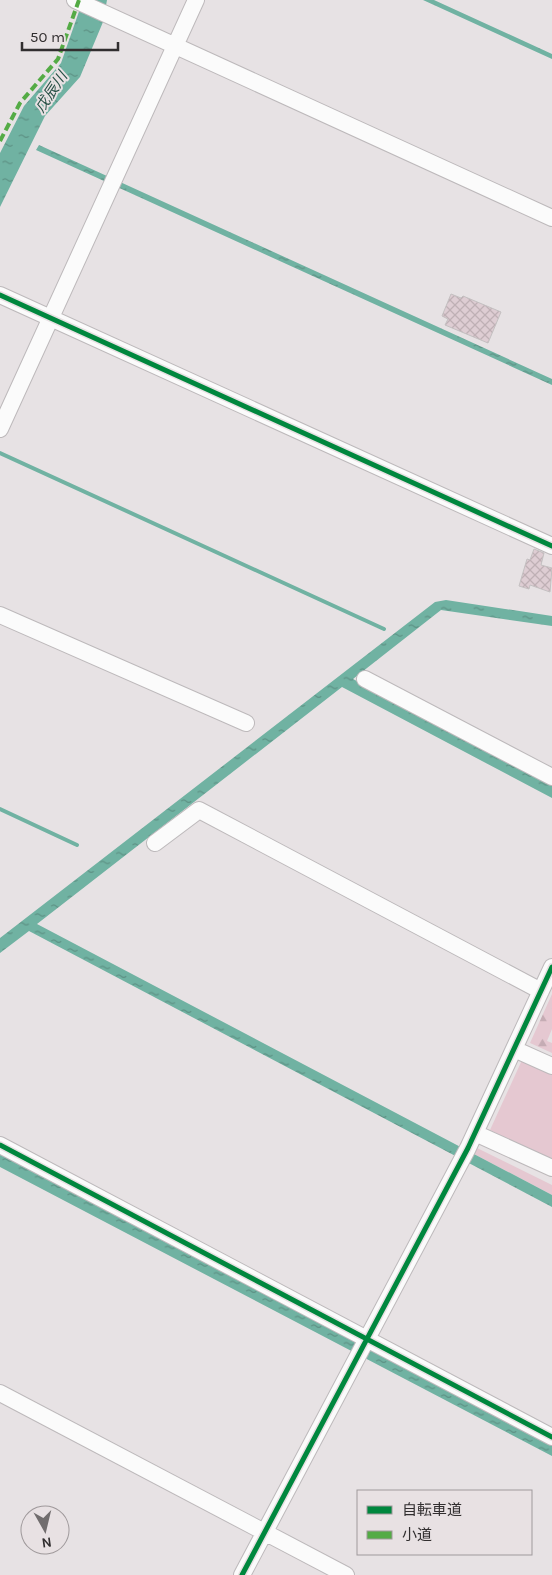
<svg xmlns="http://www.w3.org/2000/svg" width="552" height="1575" font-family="Karla,'Noto Sans JP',sans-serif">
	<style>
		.green { fill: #e5c8d1 }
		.forest { fill: url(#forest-firs) }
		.water { fill: url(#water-ripples) }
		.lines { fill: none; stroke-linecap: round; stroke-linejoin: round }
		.stream { stroke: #70b2a2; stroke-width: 4 }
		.building { fill: url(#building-cross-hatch); stroke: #c4c0c1 }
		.minor-casing { stroke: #bdb9bb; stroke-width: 18 }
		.minor { stroke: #fbfbfb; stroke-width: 16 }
		.quiet { stroke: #54ab45; stroke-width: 4; stroke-dasharray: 8 4; stroke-linecap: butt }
		.cycleway-casing { stroke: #e8e1e3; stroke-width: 8 }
		.cycleway { stroke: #00873e; stroke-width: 5 }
		.labels { text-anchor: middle; stroke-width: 4; stroke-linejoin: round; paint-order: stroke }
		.water-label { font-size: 15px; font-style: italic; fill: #254f44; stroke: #e8e1e3 }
	</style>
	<defs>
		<pattern id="forest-firs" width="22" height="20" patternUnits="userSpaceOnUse" patternTransform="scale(1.25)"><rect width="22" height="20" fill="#e5c8d1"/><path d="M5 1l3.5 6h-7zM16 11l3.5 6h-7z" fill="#c5acb4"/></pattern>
		<pattern id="water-ripples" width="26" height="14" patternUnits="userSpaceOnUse" patternTransform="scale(1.25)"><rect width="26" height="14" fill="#70b2a2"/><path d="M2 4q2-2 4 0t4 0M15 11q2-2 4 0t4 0" fill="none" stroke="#5d9184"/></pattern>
		<pattern id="building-cross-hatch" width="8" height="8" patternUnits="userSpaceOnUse" patternTransform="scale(1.25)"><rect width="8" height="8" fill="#decdd3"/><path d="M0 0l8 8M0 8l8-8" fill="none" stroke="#bfb0b5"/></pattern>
	</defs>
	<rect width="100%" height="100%" fill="#e7e2e4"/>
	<path class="green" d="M522 1060 552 1074V1161L490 1130Z
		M477 1148 552 1185V1195L474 1154Z"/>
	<path class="forest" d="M552 994V1029L547 1041 552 1043V1053L530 1043Z"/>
	<path class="water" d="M83 0H107L103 22 80 77 45 116 0 207V153L24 106 61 63Z
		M423 0H434L552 54V59Z
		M39 145 552 379V385L36 150Z
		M446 600 552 616V626L441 610 353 679 552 786V798L342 687 37 924 552 1195V1207L29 931 0 953V938L435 602Z
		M0 1151 552 1442V1456L0 1167Z"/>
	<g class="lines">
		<path class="stream" d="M0 453 384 629
			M0 809 77 845"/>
	</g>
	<path class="building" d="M451 294 461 298 463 296 501 312 488 343 445 325 448 319 442 316Z
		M534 549 544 553 541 565 552 568 550 592 530 585 529 589 519 586 527 559 530 560Z"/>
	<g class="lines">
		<defs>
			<path id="minor" d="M75 0 552 218
				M0 295 552 546
				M0 429 196 0
				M0 615 246 723
				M365 679 552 777
				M155 843 199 810 541 991
				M514 1049 552 1066
				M475 1133 552 1168
				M0 1145 552 1437
				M0 1393 346 1575
				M242 1575 468 1148 552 967"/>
		</defs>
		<use href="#minor" class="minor-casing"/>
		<use href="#minor" class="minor"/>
		<path class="quiet" d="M0 141 20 103 58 59 79 0"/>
		<defs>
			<path id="cycleway" d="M0 295 552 546
				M0 1145 552 1437
				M242 1575 468 1148 552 967"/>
		</defs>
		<use href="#cycleway" class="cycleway-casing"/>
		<use href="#cycleway" class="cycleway"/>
	</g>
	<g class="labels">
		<g class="water-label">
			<text transform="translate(51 92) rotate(-56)" y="5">戊辰川</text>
		</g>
	</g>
	<rect x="357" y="1490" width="175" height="65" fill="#e8e1e3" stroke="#9f999b"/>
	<rect x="367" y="1506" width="25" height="8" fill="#00873e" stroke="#9f999b"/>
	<text x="402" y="1515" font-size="15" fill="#312e2f">自転車道</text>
	<rect x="367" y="1531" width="25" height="8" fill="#54ab45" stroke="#9f999b"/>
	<text x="402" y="1540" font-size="15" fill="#312e2f">小道</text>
	<g transform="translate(45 1530) rotate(172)"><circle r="24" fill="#e8e1e3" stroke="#9f999b"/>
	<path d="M0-4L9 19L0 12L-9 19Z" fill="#716d6e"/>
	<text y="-8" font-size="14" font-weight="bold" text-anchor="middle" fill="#312e2f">N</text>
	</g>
	<path d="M22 42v8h96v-8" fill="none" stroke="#312e2f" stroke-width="2.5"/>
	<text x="30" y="42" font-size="15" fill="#312e2f" stroke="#e8e1e3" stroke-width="4" paint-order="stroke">50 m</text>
</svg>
